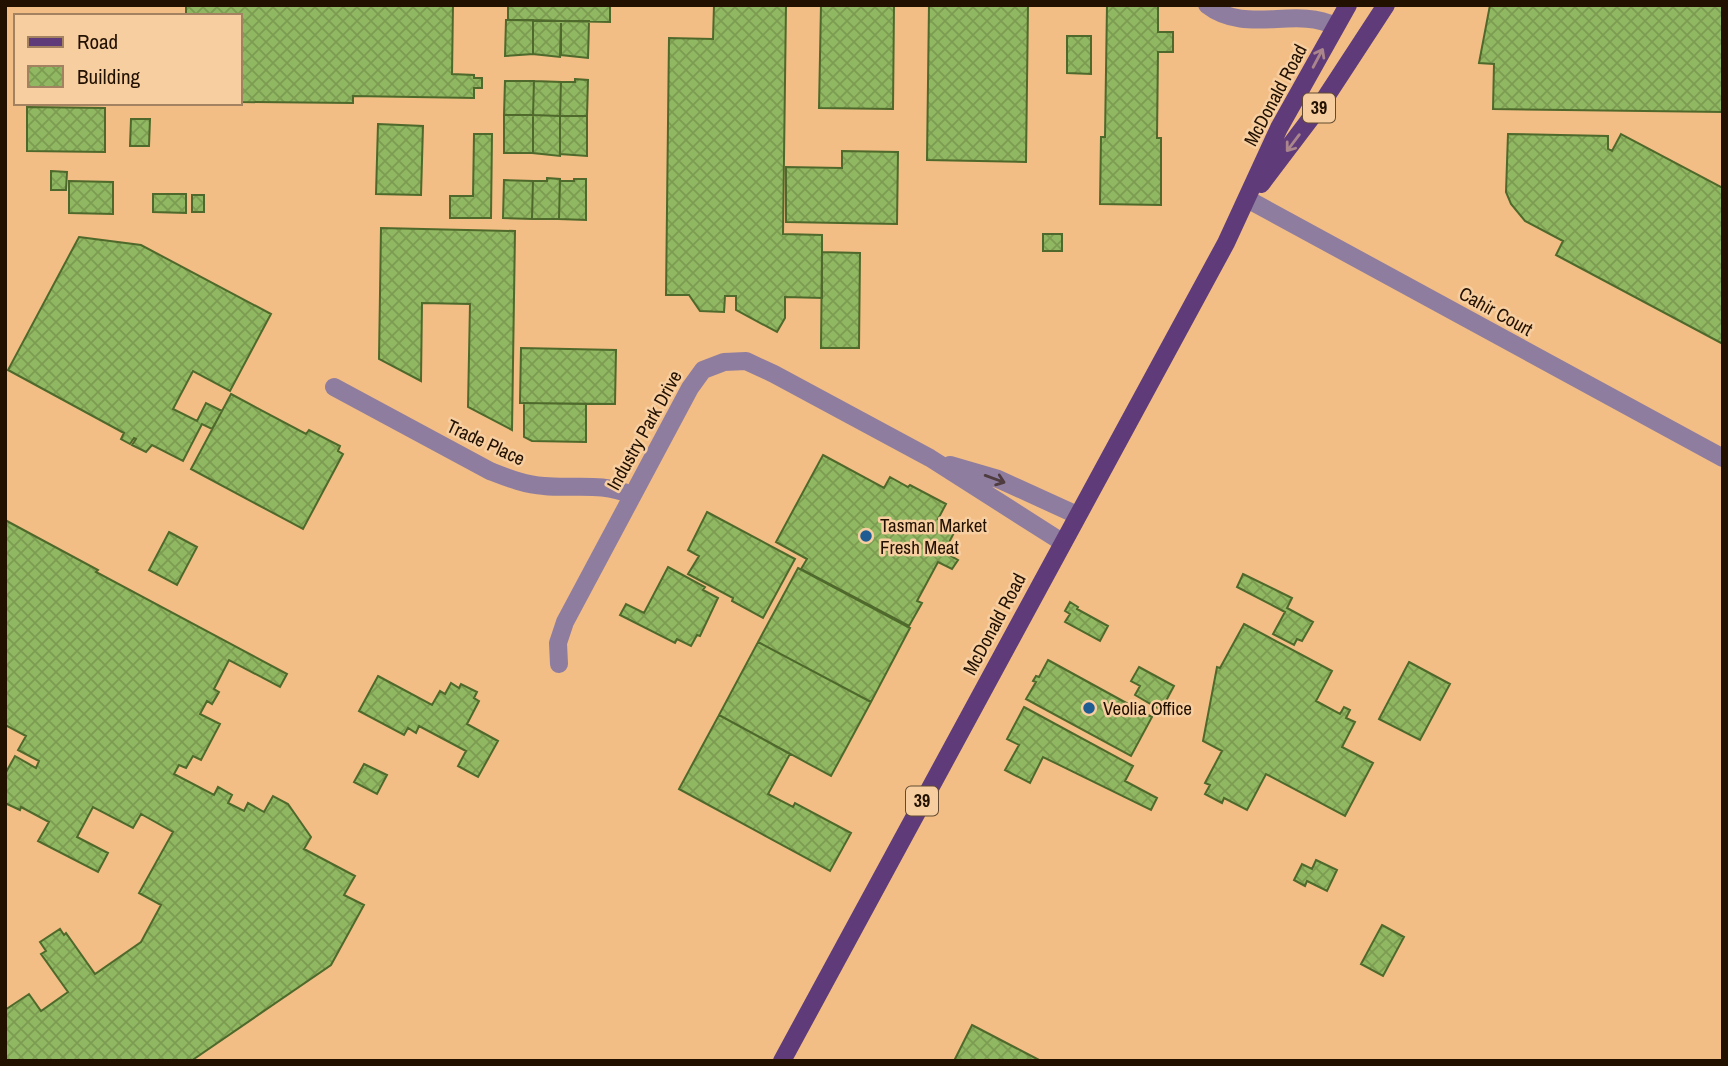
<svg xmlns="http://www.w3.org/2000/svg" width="1728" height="1066" font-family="'Archivo Narrow',sans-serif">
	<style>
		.building { fill: url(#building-cross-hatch); stroke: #4e692b; stroke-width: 2 }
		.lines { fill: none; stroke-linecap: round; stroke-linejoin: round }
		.street { stroke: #8f7d9f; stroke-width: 18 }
		.primary { stroke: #5f3c79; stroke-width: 18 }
		.oneway { stroke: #ab858c }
		.oneway2 { stroke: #4e3c40 }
		.poi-dot { fill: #1e5c92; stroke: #f7cea0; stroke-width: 2.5 }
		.labels { text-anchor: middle; stroke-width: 5; stroke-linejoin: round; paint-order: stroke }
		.shield { fill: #f7cea0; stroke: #634a30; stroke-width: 2 }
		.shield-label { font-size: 18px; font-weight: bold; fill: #231100 }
		.street-label { font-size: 19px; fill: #231100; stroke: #f7cea0 }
		.poi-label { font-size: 19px; fill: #231100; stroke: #f7cea0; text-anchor: start }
	</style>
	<defs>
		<pattern id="building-cross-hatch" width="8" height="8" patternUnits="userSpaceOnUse" patternTransform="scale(1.75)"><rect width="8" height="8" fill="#90b761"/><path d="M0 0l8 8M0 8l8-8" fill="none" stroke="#7c9c52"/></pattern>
	</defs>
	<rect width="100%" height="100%" fill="#f2be85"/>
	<path class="building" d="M186 5H453L452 74 474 75V78H482V88H474V98L353 96V103L240 102V16H186Z
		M508 5H610V22L508 20Z
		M714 5H786L783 234 822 235V298L785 297V318L777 332 736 310V296H725L724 312 700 311 689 295H666L669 38 713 39Z
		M821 5H894L893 109 819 108Z
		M929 5H1028L1026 162 927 160Z
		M1107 5H1158V32H1173V52H1158L1157 138H1161V205L1100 204 1101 137H1105Z
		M1490 5H1723V112L1493 109 1494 64 1479 63Z
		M506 20H533V54L505 56Z
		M533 20 561 21 560 57 533 54Z
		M561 21H589L588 58 561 55Z
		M1067 36H1091V74L1067 73Z
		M575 79 588 80 587 116H560L561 82H575Z
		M505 81H534L533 115H504Z
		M534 81 561 82 560 116 533 115Z
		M27 107 105 108V152L27 151Z
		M504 115H533V153H504Z
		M533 115 560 116V156L533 153Z
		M560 116H587V156L560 154Z
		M131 119H150L149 146H130Z
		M378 124 423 126 421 195 376 194Z
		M474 134H492L491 218H450V196H473Z
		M1508 134 1608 136V149L1612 151 1621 134 1723 188V344L1556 255 1563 241 1525 221 1511 204 1506 192Z
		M842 151 898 152 897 224 786 222V167L842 168Z
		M51 171 67 172 66 190H51Z
		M547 178 560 179 559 219H532L533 181H547Z
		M574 179H586V220L559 219 560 181H574Z
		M504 180 533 181 532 219 503 218Z
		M69 181 113 182V214L69 213Z
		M153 194H186V213L153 212Z
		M192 195H204V212H192Z
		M381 228 515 231 512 430 468 407 470 304 422 303 421 381 379 359Z
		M1043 234H1062V251H1043Z
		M79 237 141 245 271 314 230 391 193 371 173 409 197 421 206 403 222 411 212 429 202 424 183 461 152 445 146 452 132 445 136 439 134 438 130 444 121 439 124 433 8 370Z
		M822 252 860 253 859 348H821Z
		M521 348 616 350 615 404 520 403Z
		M231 394 306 434 309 430 340 446 338 451 343 454 303 529 191 469Z
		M524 403 586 404V442L532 441 524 437Z
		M823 455 884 488 890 477 908 487 910 485 946 504 938 519 956 529 944 552 958 560 952 569 938 562 917 601 922 603 909 626 801 569 807 559 776 542Z
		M707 512 795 559 763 618 732 601 733 598 688 574 699 556 688 550Z
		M5 520 98 570 96 572 287 674 280 687 229 660 214 689 219 692 212 704 207 701 200 714 220 724 201 760 193 756 186 768 179 765 174 774 214 795 218 787 232 795 228 803 244 811 248 803 264 812 273 796 288 804 311 837 304 849 355 876 344 895 364 905 331 965 191 1061H5V1010L29 994 41 1011 68 992 41 954 46 951 40 942 60 929 64 935 66 933 95 974 141 942 161 905 139 893 173 832 141 814 133 828 93 807 77 837 108 853 98 872 38 841 49 822 21 807 20 810 5 803V774L15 756 36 768 39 761 18 750 26 736 5 725Z
		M169 532 197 547 177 585 149 570Z
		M668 567 705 587 703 590 718 598 700 636 697 635 691 646 677 639 675 643 620 615 626 604 644 613Z
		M798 568 910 628 871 702 758 642Z
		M1243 574 1292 598 1287 608 1313 622 1302 641 1297 639 1294 645 1273 634 1285 612 1237 587Z
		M1070 602 1078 607 1077 609 1108 626 1100 641 1065 622 1070 614 1065 611Z
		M1244 624 1332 671 1316 701 1340 714 1344 707 1350 710 1346 718 1355 722 1342 747 1373 763 1345 816 1266 774 1247 810 1224 798 1222 803 1205 794 1210 785 1205 783 1222 751 1203 741 1217 667 1220 668Z
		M758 642 871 702 831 776 719 715Z
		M1048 660 1152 717 1131 756 1026 699 1036 682 1033 681 1036 676 1039 677Z
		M1409 662 1450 684 1420 740 1379 719Z
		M1139 667 1174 686 1161 710 1135 695 1140 686 1131 681Z
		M378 676 432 705 440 691 445 694 451 683 459 688 461 684 477 692 474 698 479 701 467 724 498 741 478 777 458 766 466 751 419 726 416 733 408 728 404 735 359 711Z
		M1024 707 1133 766 1125 781 1157 798 1151 810 1043 757 1030 783 1005 770 1019 745 1007 739Z
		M719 715 790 754 768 794 793 807 795 803 851 833 830 871 679 789Z
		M364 764 387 775 377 794 354 782Z
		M1316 860 1337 870 1327 891 1307 881 1305 886 1294 880 1302 864 1312 869Z
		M1382 925 1404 937 1383 976 1361 964Z
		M972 1025 1041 1061H954Z"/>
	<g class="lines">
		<path class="street" d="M1207 5C1245 35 1296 6 1335 26
			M1249 200 1723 458
			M334 387 490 471C508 478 525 485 544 486 574 489 602 482 631 495
			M950 465 998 479 1077 515
			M559 664 558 643 565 622 690 388 703 370 724 362 746 361 774 374 930 458 1062 542"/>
		<path class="primary" d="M1261 184 1320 106 1386 5
			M782 1061 1226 243 1279 128 1348 5"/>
	</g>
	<defs><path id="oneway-shaft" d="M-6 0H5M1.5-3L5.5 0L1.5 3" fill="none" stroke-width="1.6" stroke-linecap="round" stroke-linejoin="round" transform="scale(1.75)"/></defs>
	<g class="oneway">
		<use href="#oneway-shaft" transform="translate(1318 58) rotate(-62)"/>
		<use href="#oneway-shaft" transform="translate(1293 143) rotate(127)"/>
	</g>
	<use class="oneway2" href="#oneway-shaft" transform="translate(995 479) rotate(20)"/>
	<g class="poi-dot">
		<circle cx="866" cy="536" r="7"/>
		<circle cx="1089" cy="708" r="7"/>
	</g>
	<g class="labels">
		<g class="shield">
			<rect x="1303" y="93.5" width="32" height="29" rx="5"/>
			<rect x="906" y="786.5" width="32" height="29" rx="5"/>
		</g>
		<g class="shield-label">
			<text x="1319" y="114">39</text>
			<text x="922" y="807">39</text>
		</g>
		<g class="street-label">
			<text transform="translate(1275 95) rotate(-62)" y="7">McDonald Road</text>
			<text transform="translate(1496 311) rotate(29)" y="7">Cahir Court</text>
			<text transform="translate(644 430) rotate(-61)" y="7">Industry Park Drive</text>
			<text transform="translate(486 442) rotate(25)" y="7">Trade Place</text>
			<text transform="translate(994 624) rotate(-62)" y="7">McDonald Road</text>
		</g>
		<g class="poi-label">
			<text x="880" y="532">Tasman Market<tspan x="880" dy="22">Fresh Meat</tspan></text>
			<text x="1103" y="715">Veolia Office</text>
		</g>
	</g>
	<rect width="1728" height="1066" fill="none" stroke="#231100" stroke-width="14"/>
	<rect x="14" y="14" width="228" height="91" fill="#f7cea0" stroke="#a28260" stroke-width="2"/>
	<rect x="28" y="37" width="35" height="10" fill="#5f3c79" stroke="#a28260" stroke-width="2"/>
	<text x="77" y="49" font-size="21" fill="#231100">Road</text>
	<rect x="28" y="66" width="35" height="21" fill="url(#building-cross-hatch)" stroke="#a28260" stroke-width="2"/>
	<text x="77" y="84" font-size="21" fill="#231100">Building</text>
</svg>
